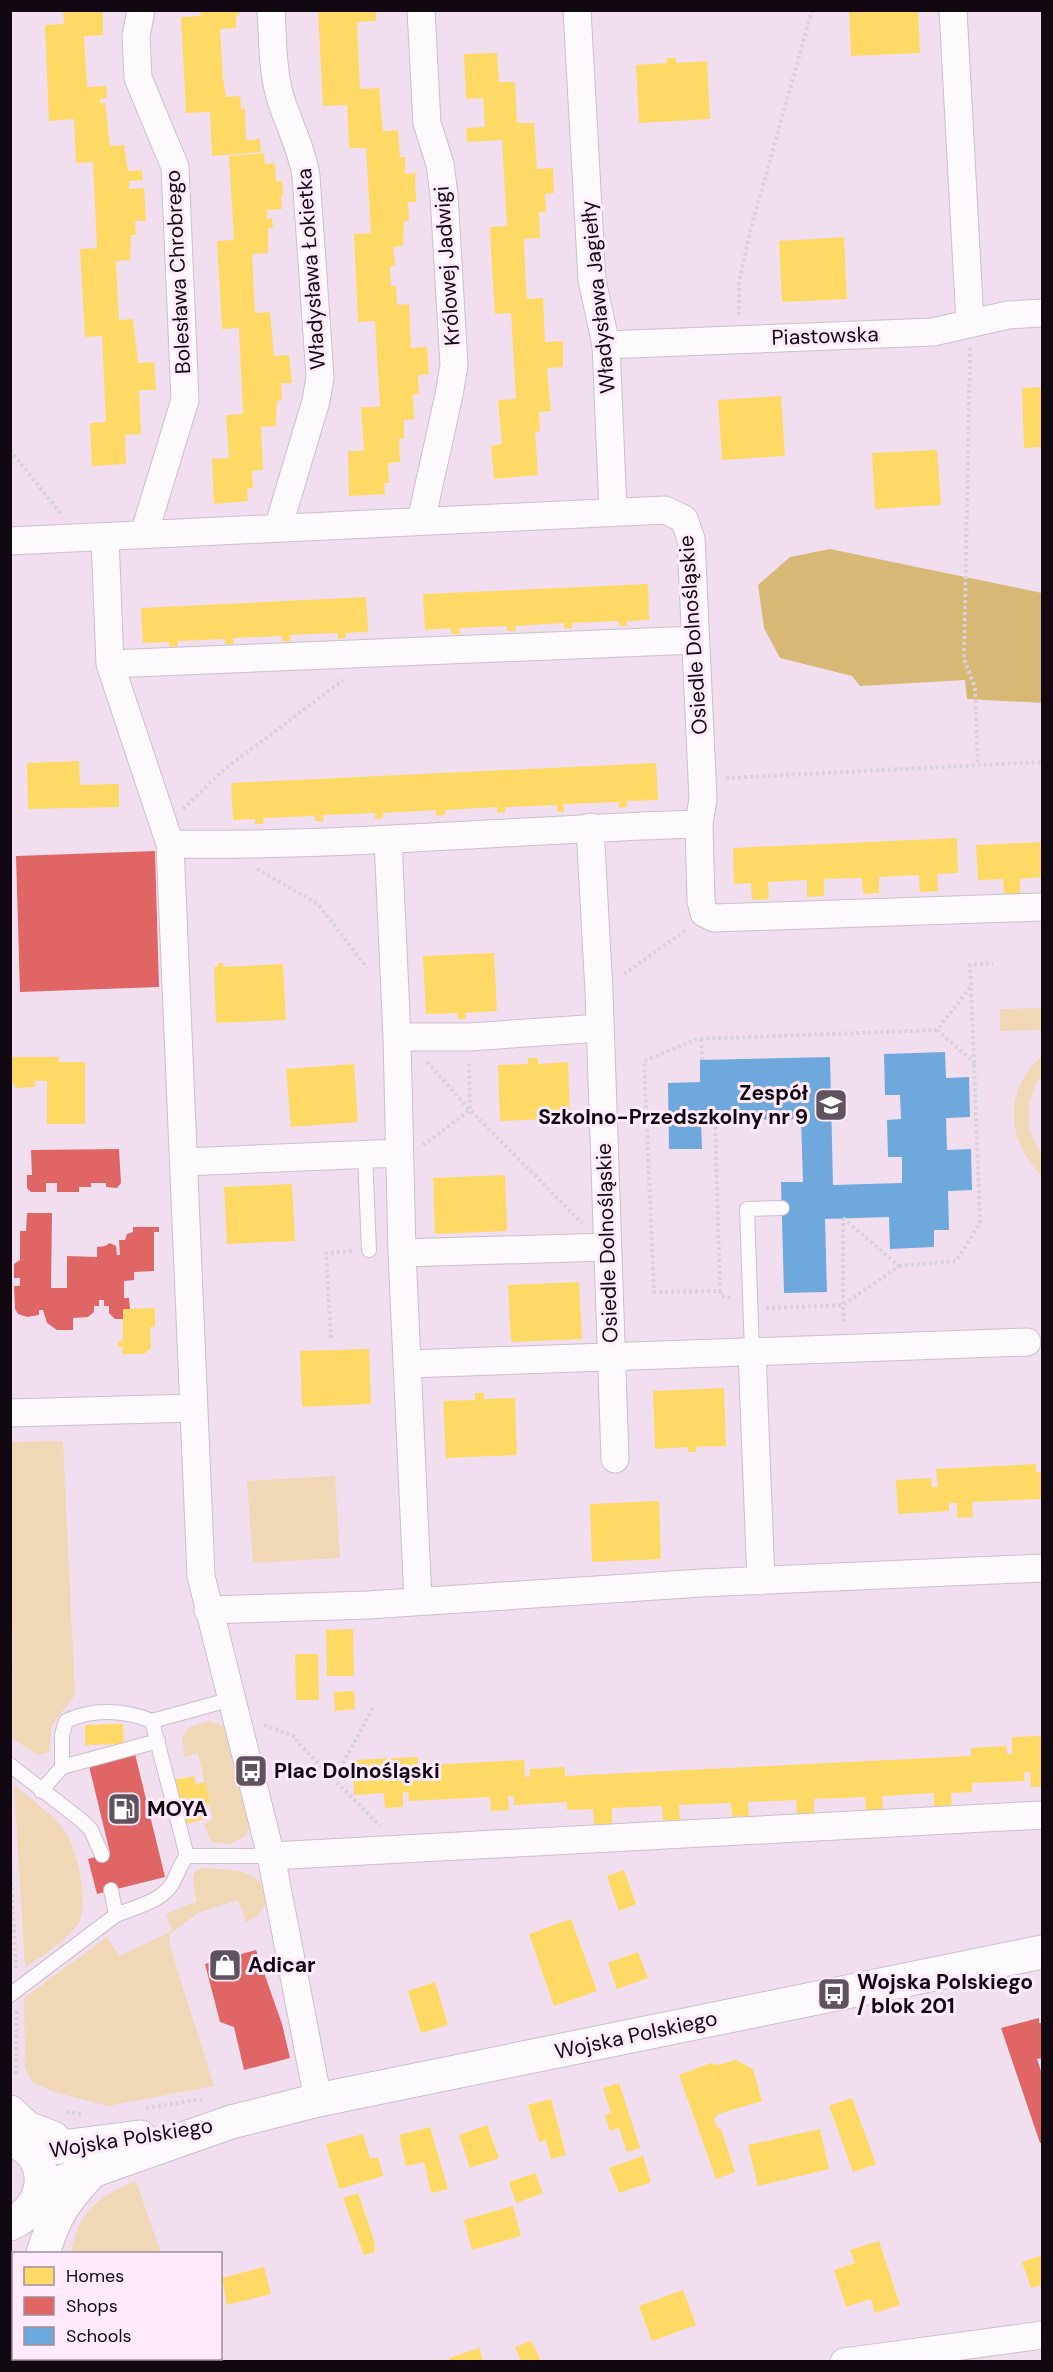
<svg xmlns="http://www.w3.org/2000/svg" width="1053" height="2372" font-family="'DM Sans',sans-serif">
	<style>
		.green { fill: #f0d8b7 }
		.forest { fill: #d7b975 }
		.homes { fill: #ffd966 }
		.shops { fill: #e06666 }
		.schools { fill: #6fa8dc }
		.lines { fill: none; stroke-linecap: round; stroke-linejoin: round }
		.lane-casing { stroke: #ccbecb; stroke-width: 16 }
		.street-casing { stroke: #ccbecb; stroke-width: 29 }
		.secondary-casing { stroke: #ccbecb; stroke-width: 35 }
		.path { stroke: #d8d3d8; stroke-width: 4; stroke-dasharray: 3 3; stroke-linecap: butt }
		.lane { stroke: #fdfafd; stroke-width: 14 }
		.street { stroke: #fdfafd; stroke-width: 27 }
		.secondary { stroke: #fdfafd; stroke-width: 33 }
		.labels { text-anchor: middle; stroke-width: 6; stroke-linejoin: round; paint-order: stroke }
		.street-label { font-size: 21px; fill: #120811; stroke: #feeafb }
		.poi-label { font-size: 21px; font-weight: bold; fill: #120811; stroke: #feeafb; text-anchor: start }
	</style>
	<rect width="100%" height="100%" fill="#f1dfef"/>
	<path class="green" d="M1042 1008V1030L1000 1031V1009Z
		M1042 1056V1077L1037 1082 1029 1103V1129L1042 1156V1176C1006 1142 1003 1089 1042 1056Z
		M63 1441 75 1695 52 1725 49 1752 38 1755 13 1739 11 1442Z
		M335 1476 340 1558 253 1563 247 1481Z
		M210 1721 227 1727 251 1824 246 1836 229 1844 211 1842 204 1824 213 1820 198 1753 185 1757 182 1740 189 1727Z
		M14 1785C30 1799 53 1814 65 1831 77 1848 88 1901 80 1920 73 1937 40 1957 25 1968Z
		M203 1868C215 1869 230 1869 242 1872 271 1881 276 1909 246 1922L238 1900 198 1913 170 1934 169 1943 214 2086 108 2106 54 2092 32 2082 25 2068 24 1998 107 1937 119 1956 172 1931 166 1914 196 1902 193 1878 195 1871Z
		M136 2181 161 2253H71C77 2213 100 2195 136 2181Z"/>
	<path class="forest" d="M830 549 1042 593V703L967 699 965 680 860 686 852 676 780 658 764 628 758 585 790 557Z"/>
	<path class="homes" d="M63 10H103V35L84 36 87 87 106 86 107 98 100 99V103H105L110 146 124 145 128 171 142 170 143 180 129 181V189L144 188 146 221H135L136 235H131L130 260 116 261 119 320 133 319 138 363 154 362 156 390H139L141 434 125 435 126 464 92 466 90 423 106 422 102 336 85 337 80 249 97 248 93 162 76 163 74 119 49 121 45 25 64 24Z
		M200 10H239V15H236V28L220 29 223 79 226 97 240 96 241 109H245L246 140 260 139 261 152 212 156 210 112 186 113 181 17 201 16Z
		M318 10H376V21L357 22 360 89 379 88 383 131 398 130 400 157H405V174L419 173 415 175 416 202H408L409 221H404L403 246 393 247 395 266H390L391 286H396L397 305 409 304 411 348 427 347 429 374 418 375 419 394H413L414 419 404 420V438L399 439 400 462 388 463 389 483H384L385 494 349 496 348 451H364L361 407H380L375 321 358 322 354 234 371 233 366 148H349L347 105 323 106Z
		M849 10H918L920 53 851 56Z
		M497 53 499 82H515L517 123H534L537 169 553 168 554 193 545 194 546 212H539L540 238 524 239 525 269 527 299 543 298 545 342 563 341V367L547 368 551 411 539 412 540 431 535 432 538 475 494 479 491 446 502 444 498 400 516 399 511 313 495 314 492 270 490 227 507 226 502 140 467 142 466 128 485 127 483 98 466 99 464 54Z
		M667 58H676V63L707 61 710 119 639 123 636 65 667 63Z
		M264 153 265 164 275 163 276 181H282L283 195 281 196 282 209 267 210V219L272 218 273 228H268V253L252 254 255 313 270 312 274 356 289 355 292 383H281L282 400 277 401 276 426 261 427 263 470 252 471 253 488 247 489 248 501 214 504 212 459 229 458 226 415 243 414 239 328 222 329 217 241 234 240 229 156Z
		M844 237 847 299 782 302 779 241Z
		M1042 387V447L1024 448 1022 388Z
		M781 396 785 456 722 460 718 400Z
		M937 450 941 505 875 509 872 453Z
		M648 584 649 620 627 621V626H619V621L572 623V628L564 629V623L515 626 516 631H507V626L459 628 460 634H451V628L425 630 423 594Z
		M366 597 368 632 346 633V638L338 639V633L290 635 291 641H282V636L233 638 234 644H225V639L178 641V646L169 647V642L143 643 141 608Z
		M79 761 80 785 119 784V807L28 809 27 763Z
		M656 763 658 800 627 801V807L619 808V802L563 804 564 812H558L557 805 505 807V812L497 813V807L445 810V815L436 816V810L383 813V818L375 819V813L323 815 324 821H315V816L263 818V824H255V819L233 820 231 783Z
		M957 838 958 873 937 874 938 891 920 892 919 875 879 877V893L863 894 862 878 824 879V896L807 897V880L768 882 769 899 752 900 751 883 734 884 733 848Z
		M1042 842V877L1020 879V895L1004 896 1003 879 978 880 976 845Z
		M494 953 497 1011 465 1013 466 1019H458L457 1013 426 1014 423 956Z
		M218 963H223L224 967 283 964 286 1020 216 1023 214 967H218Z
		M12 1057H59V1062H85V1124H47V1081H35V1087L16 1088 12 1082Z
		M528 1058H538V1064L568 1062 570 1118 500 1121 498 1065 528 1064Z
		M354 1064 358 1122 291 1127 286 1069Z
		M505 1175 507 1231 435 1234 433 1178Z
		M292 1184 295 1241 227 1244 224 1187Z
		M579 1282 582 1339 511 1342 508 1285Z
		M155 1308V1327H150L151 1348 144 1354H122L123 1347H118V1341H123V1309Z
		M369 1349 371 1404 302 1407 300 1351Z
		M724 1388 726 1446 696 1447V1452H688V1447L655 1449 653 1391Z
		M475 1393H484V1399L515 1398 517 1455 446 1458 443 1401 475 1400Z
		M1036 1464V1472H1042V1499L972 1502 973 1517 957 1518V1503H949V1511L898 1514 896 1480 931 1478 932 1487H938L936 1469Z
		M659 1501 661 1559 592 1562 590 1504Z
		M353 1629 354 1676H327L326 1630Z
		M295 1654H318L319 1700H296Z
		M354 1691 355 1709 335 1711 334 1692Z
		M123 1724 124 1744 85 1745V1725Z
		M1042 1736V1787H1031L1030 1772H1024L1025 1781 972 1783V1792L951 1793 952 1808 934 1809V1793L882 1796 883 1811H866L865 1797 814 1799V1814L797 1815 796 1800 748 1802 749 1816 732 1817 731 1803 679 1805 680 1820H663L662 1806 612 1808V1824H594L593 1809 567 1810V1802L514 1805V1796H508L509 1810 491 1811 490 1797 409 1801 408 1792H403V1807L385 1808 384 1793 354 1795 353 1760 418 1757V1774H424V1765L524 1760 525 1777H530V1769L565 1767V1776L971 1756V1748L1006 1746 1007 1754H1012V1737Z
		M194 1776 196 1784 205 1782 210 1804 202 1806 205 1819 186 1824 175 1780Z
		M624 1870 636 1904 619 1911 607 1876Z
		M571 1919 597 1991 554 2006 529 1934Z
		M638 1952 648 1978 617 1989 608 1963Z
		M435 1982 448 2025 421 2033 408 1991Z
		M736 2060 753 2069 762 2101 718 2114 714 2120 718 2129H721L735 2172 716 2179 679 2075 711 2063 717 2065Z
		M619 2083 640 2148 627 2152 619 2128 610 2131 605 2115 611 2113 603 2088Z
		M852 2098 876 2164 853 2172 829 2106Z
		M551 2099 566 2155 551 2159 546 2140 539 2142 528 2105Z
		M487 2125 499 2158 470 2168 459 2135Z
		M430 2127 448 2189 431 2193 424 2162 406 2166 399 2135Z
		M820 2129 829 2169 758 2186 748 2145Z
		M363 2134 370 2159 378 2157 383 2176 339 2189 326 2144Z
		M643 2156 651 2182 619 2193 609 2168Z
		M535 2173 543 2193 516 2203 509 2182Z
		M358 2193 374 2240 375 2252 364 2255 343 2198Z
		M513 2206 521 2236 472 2250 464 2220Z
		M879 2241 900 2305 875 2313 871 2299 846 2307 834 2270 855 2263 850 2250Z
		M1042 2255V2285L1031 2288 1022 2262Z
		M264 2267 271 2294 227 2305 222 2278Z
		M683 2290 696 2325 652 2341 639 2306Z
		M531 2341 540 2359 538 2361H521L515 2347Z
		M479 2348 483 2361H450L449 2358Z"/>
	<path class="shops" d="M155 851 159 987 20 992 16 856Z
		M119 1149 121 1183 117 1188 106 1187V1183H91V1187H79V1192H57V1183H46V1192H31L27 1188V1175H32L31 1150Z
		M27 1213H52L51 1288H67V1256L97 1257V1247L105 1246 110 1243 116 1246 117 1255H120L119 1240H125L127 1234 133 1232V1227H159V1232H154V1271L134 1272V1280L124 1281V1298H129L130 1309H123V1319H115L109 1313V1306H104V1300H99V1306H94V1312L88 1317 73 1318V1330H57L47 1323 43 1310H39V1315L27 1317 18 1314 15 1309 14 1286H20V1278H14V1264L20 1260V1231H26Z
		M135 1754 165 1877 97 1894 88 1859 110 1853 89 1766Z
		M256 1950 282 2024 290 2058 244 2070 234 2027 220 2022 205 1964Z
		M1039 2018V2023H1042V2058L1037 2059 1042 2074V2143H1040L1001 2028Z"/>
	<path class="schools" d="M945 1052 946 1078 969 1077 970 1117 946 1118 947 1150 971 1149 972 1190 948 1191 949 1230H934V1247L890 1249 889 1217 825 1219 827 1292 784 1293 781 1182H803L801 1119 701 1121 702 1149H669L668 1083 700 1082V1060L830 1057 833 1185 902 1183V1157H888L887 1120 901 1119 900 1095H885L884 1054Z"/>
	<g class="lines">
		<defs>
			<path id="lane" d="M365 1155 369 1250
				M752 1352 747 1209 782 1208
				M152 1721 232 1699
				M10 1765 81 1820 91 1830 102 1855
				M62 1767 158 1741
				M41 1791 62 1767V1735L66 1721C93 1708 125 1710 152 1721L187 1856
				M111 1890 116 1915C132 1908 156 1903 168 1889 177 1880 178 1866 187 1856H271
				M10 1995 116 1915"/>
			<path id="street" d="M141 10 136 36 138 78 175 167 185 400 144 534
				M271 10C273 42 272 76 283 106 292 131 302 151 306 176L320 377 316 401 278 528
				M577 10 592 280 606 345 613 511
				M953 10 970 323
				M606 345 933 332 1008 315 1042 313
				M421 521 449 395 454 365 444 195 440 164 427 123 421 10
				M105 537 110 664 170 844 201 1576 271 1856 318 2100
				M10 541 665 510 684 519 691 539 703 799 699 824 701 901 704 913 714 918 1042 907
				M110 664 695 640
				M590 827 599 992 615 1459
				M388 840 397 1037 402 1253 418 1601
				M170 844C346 847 522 829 699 824
				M397 1037H469L600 1028
				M185 1162 399 1153
				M402 1253 606 1247
				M752 1352 761 1581
				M408 1364 1027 1342
				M10 1413 193 1408
				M208 1610 368 1605 702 1583 1042 1568
				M271 1856 1042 1815
				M844 2362 1042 2335"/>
			<path id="secondary" d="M10 2112 27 2128 53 2138
				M10 2139C54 2155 49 2207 10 2224
				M30 2151 140 2137
				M41 2189 231 2122 318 2100 1042 1952
				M43 2254C54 2215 65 2200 92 2171
				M10 2301 14 2309
				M33 2358 34 2362"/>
		</defs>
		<use href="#lane" class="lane-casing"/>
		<use href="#street" class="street-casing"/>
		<use href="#secondary" class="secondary-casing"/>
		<path class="path" d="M739 315V282L750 232 812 10
			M970 348 964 659 975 687 978 765
			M10 450 61 514
			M726 778 1042 762
			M183 809 221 772 343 680
			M257 869 318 904 367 968
			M624 974 686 930
			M937 1030 974 1062 970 965 993 963
			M701 1039 702 1060
			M427 1062 470 1110 582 1223
			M715 1121 720 1291 654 1292 644 1061 697 1039 937 1030 971 986
			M423 1145 470 1110 469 1062
			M843 1218 899 1266 843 1305 844 1324
			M899 1266 956 1261 980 1223 974 1062
			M720 1291 721 1296 733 1298
			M766 1308 843 1305V1219
			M331 1338 326 1253 353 1251
			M264 1725 296 1737 297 1742 380 1826
			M334 1779 373 1708
			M10 1858 16 1968
			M16 2074 17 2011
			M146 2108 204 2099
			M66 2112 82 2114"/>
		<use href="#lane" class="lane"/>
		<use href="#street" class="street"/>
		<use href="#secondary" class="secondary"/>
	</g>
	<defs>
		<symbol id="school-square" viewBox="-11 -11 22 22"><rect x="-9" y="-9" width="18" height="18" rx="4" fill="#60535f" stroke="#feeafb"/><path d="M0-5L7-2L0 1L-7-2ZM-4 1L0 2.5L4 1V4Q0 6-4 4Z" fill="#fff"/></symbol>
		<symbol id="bus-square" viewBox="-11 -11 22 22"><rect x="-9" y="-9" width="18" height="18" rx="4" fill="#60535f" stroke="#feeafb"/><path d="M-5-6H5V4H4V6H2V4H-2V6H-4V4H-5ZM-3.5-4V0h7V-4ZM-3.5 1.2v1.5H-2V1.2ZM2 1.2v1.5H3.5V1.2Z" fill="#fff"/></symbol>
		<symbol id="fuel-square" viewBox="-11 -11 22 22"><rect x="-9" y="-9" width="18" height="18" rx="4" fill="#60535f" stroke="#feeafb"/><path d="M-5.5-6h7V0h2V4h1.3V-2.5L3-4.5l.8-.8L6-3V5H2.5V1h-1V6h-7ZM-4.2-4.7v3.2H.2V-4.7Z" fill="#fff"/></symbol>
		<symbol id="shop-square" viewBox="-11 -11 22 22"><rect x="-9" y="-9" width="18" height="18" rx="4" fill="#60535f" stroke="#feeafb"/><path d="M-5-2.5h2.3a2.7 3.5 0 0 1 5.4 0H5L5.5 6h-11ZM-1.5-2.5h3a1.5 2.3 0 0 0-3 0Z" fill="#fff"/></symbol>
	</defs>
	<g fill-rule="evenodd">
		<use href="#school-square" x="812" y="1086" width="38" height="38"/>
		<use href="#bus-square" x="232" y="1752" width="38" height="38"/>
		<use href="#fuel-square" x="105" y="1790" width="38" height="38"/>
		<use href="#shop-square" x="206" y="1946" width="38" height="38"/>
		<use href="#bus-square" x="815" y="1975" width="38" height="38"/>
	</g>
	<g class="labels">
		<g class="street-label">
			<text transform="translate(447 266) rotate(-94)" y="7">Królowej Jadwigi</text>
			<text transform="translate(311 269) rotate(-94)" y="7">Władysława Łokietka</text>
			<text transform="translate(178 272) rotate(-93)" y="7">Bolesława Chrobrego</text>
			<text transform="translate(598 297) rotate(-96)" y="7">Władysława Jagiełły</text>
			<text transform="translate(825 336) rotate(-2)" y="7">Piastowska</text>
			<text transform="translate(693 635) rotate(-94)" y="7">Osiedle Dolnośląskie</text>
			<text transform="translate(607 1243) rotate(-92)" y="7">Osiedle Dolnośląskie</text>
			<text transform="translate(636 2035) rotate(-12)" y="7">Wojska Polskiego</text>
			<text transform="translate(131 2138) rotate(-9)" y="7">Wojska Polskiego</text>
		</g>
		<g class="poi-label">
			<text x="808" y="1100" text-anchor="end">Zespół<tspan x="808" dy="24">Szkolno-Przedszkolny nr 9</tspan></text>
			<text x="274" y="1778">Plac Dolnośląski</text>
			<text x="147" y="1816">MOYA</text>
			<text x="248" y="1972">Adicar</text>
			<text x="857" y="1989">Wojska Polskiego<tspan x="857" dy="24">/ blok 201</tspan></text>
		</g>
	</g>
	<rect width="1053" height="2372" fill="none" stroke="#120811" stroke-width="24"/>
	<rect x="12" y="2252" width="210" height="108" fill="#feeafb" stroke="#a0909d" stroke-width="1.5"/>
	<rect x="24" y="2267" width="30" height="18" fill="#ffd966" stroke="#a0909d" stroke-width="1.5"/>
	<text x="66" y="2282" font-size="18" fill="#120811">Homes</text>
	<rect x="24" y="2297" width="30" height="18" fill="#e06666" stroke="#a0909d" stroke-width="1.5"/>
	<text x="66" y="2312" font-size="18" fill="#120811">Shops</text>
	<rect x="24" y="2327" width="30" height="18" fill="#6fa8dc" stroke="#a0909d" stroke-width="1.5"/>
	<text x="66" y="2342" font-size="18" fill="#120811">Schools</text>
</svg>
